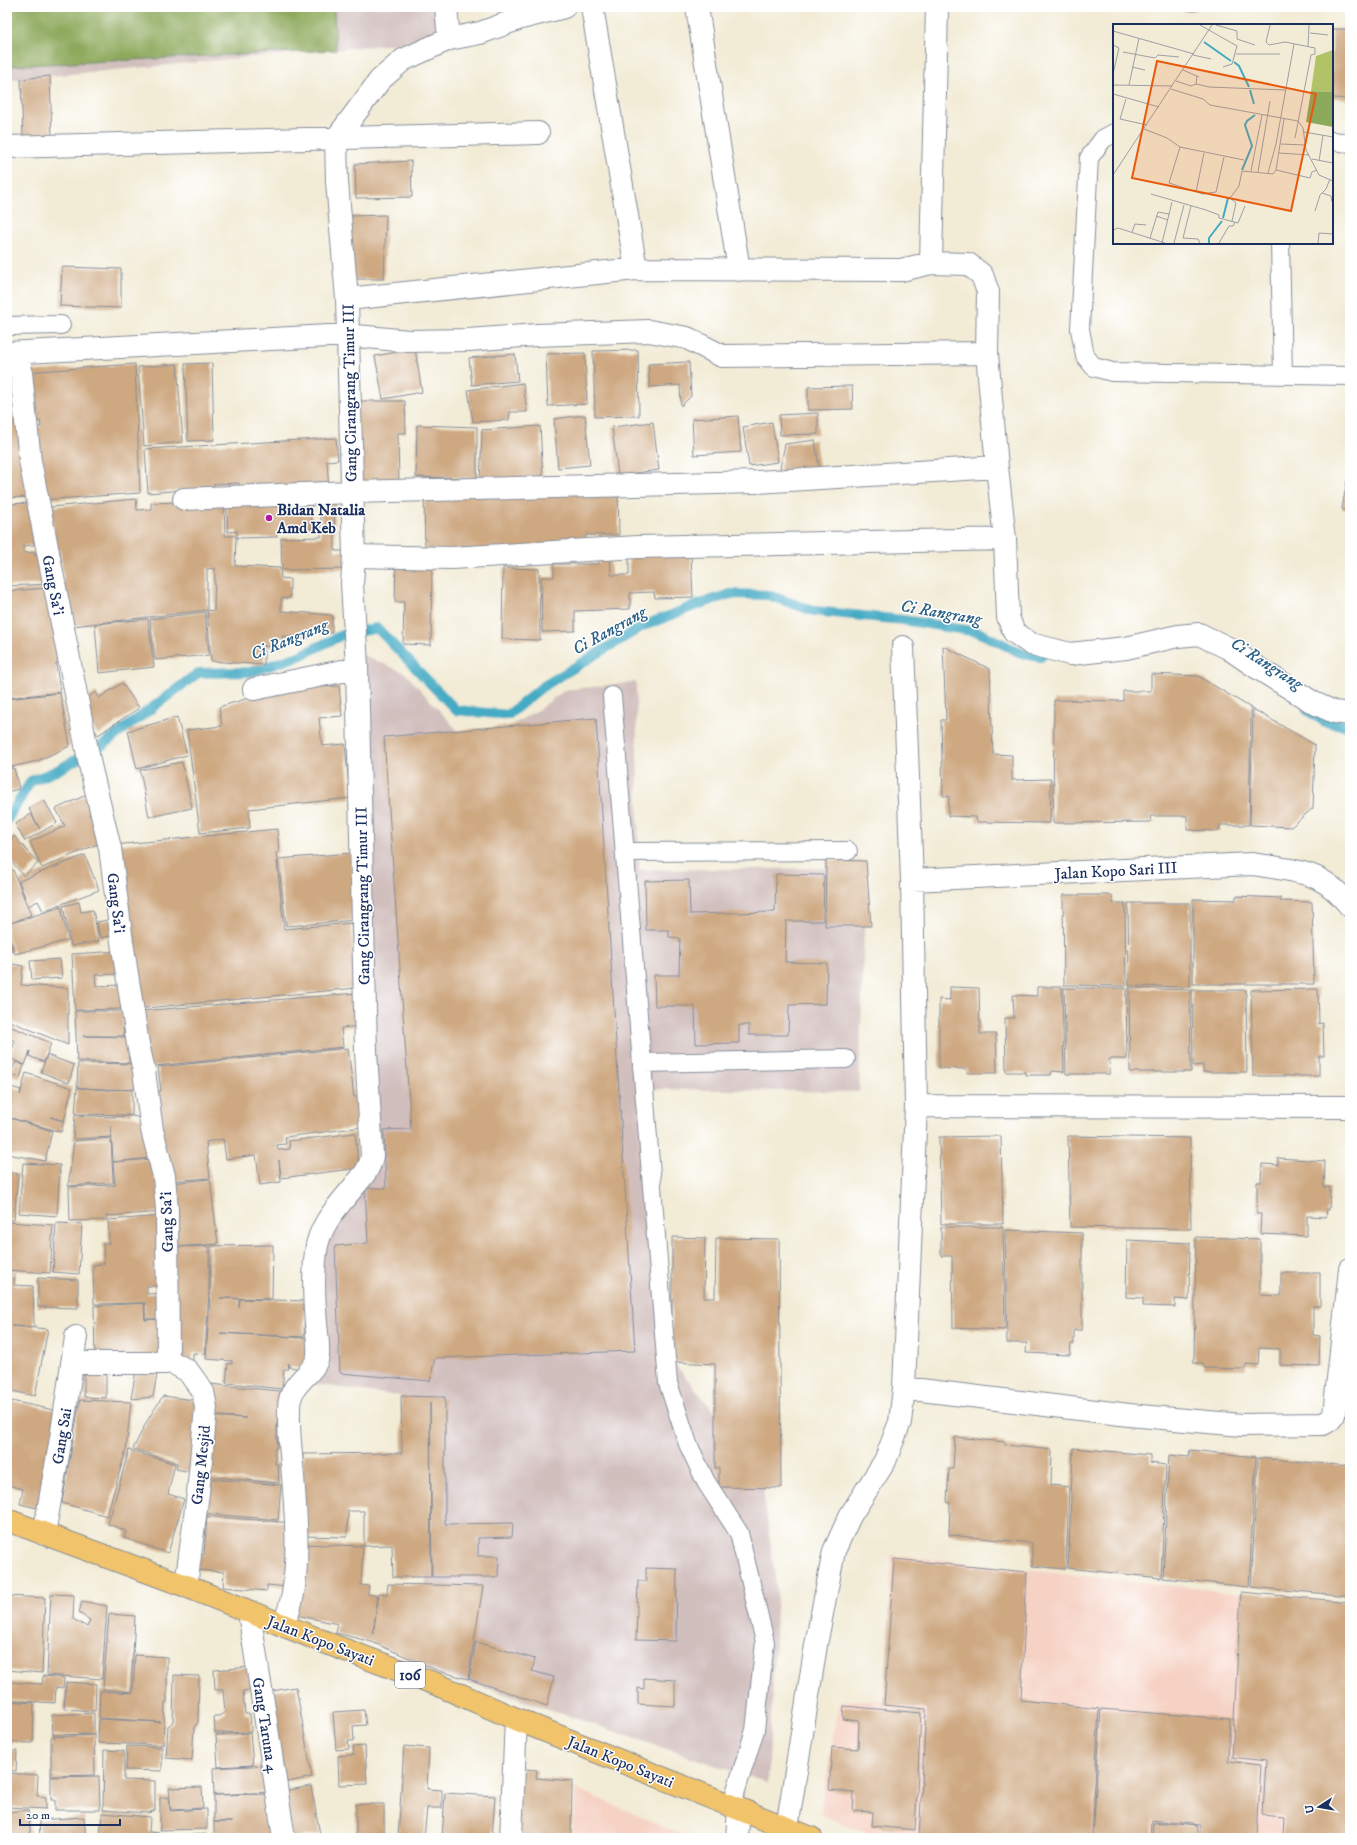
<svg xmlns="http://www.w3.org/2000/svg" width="1357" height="1845" font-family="'IM FELL DW Pica',serif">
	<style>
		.built { fill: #f6d2c4 }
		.industrial { fill: #d1bfbe }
		.forest { fill: #8da95c; stroke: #546c5d }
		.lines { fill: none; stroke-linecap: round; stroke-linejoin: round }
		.stream { stroke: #44aac4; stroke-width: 10 }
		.building { fill: #cea881; fill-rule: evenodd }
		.service-casing { stroke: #868d9a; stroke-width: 20 }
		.minor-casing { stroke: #868d9a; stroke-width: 24 }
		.primary-casing { stroke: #868d9a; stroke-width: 24 }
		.service { stroke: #fff; stroke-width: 18 }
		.minor { stroke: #fff; stroke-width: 22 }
		.primary { stroke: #f1c36a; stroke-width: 22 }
		.poi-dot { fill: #b5179e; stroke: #fff; stroke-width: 1.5 }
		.labels { text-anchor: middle; stroke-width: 3; stroke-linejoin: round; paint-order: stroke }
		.shield { fill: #fff; stroke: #5f6d8e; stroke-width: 1 }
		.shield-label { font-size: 15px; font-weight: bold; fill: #1b2f5e }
		.street-label { font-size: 16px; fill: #1b2f5e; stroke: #fff }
		.poi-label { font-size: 16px; font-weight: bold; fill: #1b2f5e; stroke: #fff; text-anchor: start }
		.water-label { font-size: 17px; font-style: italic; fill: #2b6087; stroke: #fff }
		.inset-river { fill: none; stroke: #44aac4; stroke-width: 2 }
		.inset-road { fill: none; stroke: #9ca0a5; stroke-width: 1 }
		.view { fill: #e8590c; fill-opacity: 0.15; stroke: #e8590c; stroke-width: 2 }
		.inset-edge { fill: none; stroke: #1b2f5e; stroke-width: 2 }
	</style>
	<rect width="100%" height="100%" fill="#fff"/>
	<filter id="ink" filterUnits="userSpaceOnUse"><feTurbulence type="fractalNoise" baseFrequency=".025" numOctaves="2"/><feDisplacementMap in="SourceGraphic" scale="8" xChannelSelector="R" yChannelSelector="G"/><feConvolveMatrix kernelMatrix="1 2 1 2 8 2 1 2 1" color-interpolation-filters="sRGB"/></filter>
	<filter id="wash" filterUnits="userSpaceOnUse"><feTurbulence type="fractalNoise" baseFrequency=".012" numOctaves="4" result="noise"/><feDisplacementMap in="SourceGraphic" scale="16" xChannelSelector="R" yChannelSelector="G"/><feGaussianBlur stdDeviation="0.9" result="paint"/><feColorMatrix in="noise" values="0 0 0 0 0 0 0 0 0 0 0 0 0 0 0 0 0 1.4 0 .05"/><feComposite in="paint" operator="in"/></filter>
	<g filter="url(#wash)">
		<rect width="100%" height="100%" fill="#f2ebd5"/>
		<path class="built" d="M891 1555 1350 1605V1838H879L820 1814 839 1701 886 1700Z
			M575 1788 689 1838H573Z"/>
		<path class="industrial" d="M7 7H436L437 40 7 80Z
			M349 649 405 673 457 730H503L538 710 565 690 636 682 639 870 866 868 859 1092 647 1089 668 1356 760 1467 777 1592 768 1783 417 1665 434 1501 421 1399 313 1384 319 1224 371 1152Z"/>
		<path class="forest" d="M7 7H334L336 50 7 66Z"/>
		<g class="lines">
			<path class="stream" d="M1307 710 1325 722 1350 726
				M7 820 31 781 56 771 103 745 198 673 250 672 299 656 342 635 377 628 456 710 508 715 542 687 643 626 694 606 730 594 768 595 814 611 903 620 978 632 1023 654 1041 657"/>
		</g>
		<g id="blocks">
			<path class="building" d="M1178 7H1195V11L1178 10Z
				M1332 29H1350V99L1332 98Z
				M50 76 52 138H23L21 79Z
				M411 161 412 197 356 198 355 164Z
				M386 215 384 279H350L349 216Z
				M62 267 121 269V308L60 306Z
				M415 349 422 392 383 399 375 356Z
				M638 350 639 416 595 417 593 351Z
				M585 353 587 404 548 406 546 354Z
				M515 354 518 381 472 385 469 358Z
				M689 362 691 396 681 406 680 385 650 387 648 364Z
				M212 363 214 440 188 441 185 364Z
				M135 364 140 493 41 500 35 427H41L40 421H35L25 372Z
				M177 364 183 442 144 446 138 367Z
				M7 373H13L28 497 7 498Z
				M523 383 527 412H510L509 420 473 422 468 390Z
				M852 386 853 409 808 410V387Z
				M356 401H405L406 433H398L399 486H358Z
				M818 413V434L780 435 779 415Z
				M585 415 590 465 558 468 554 419Z
				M738 416 741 452 694 455 692 419Z
				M653 422 659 470 618 475 612 427Z
				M772 422 778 462 749 466 743 427Z
				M417 425 477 427V478L416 477Z
				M540 426 543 479 480 485 482 430Z
				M336 438 338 460 327 461 329 490 240 494 239 483 214 484V494L184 490 148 493 145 449Z
				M815 440 819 467 779 473 785 444Z
				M1349 469H1350V511L1342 509Z
				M618 491 619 535H586L585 550H425L424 496Z
				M311 498 312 528 277 530V537L237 538V531L228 532 226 500Z
				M136 499 137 510 151 509V503L224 500 225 536H236L235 566 280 568 281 578 290 579V598H281V611L332 615V633L310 631 309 638 282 636V648L264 646V665L211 661 207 610 65 627 63 575 60 550H55L51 507ZM215 568 214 611 207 610V569Z
				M321 499H334L335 551H349L350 569 282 570 281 538 321 537Z
				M31 503 34 545 23 546 24 553 35 552V556L46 555 48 584 7 586V504Z
				M691 554 693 597 655 598 654 592 630 593V609L575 611V631L542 632 541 577H554V564H599V555H610L611 575H629V556Z
				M396 562 432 563 431 645 403 644 404 602H395Z
				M503 568 539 569 540 640 502 639Z
				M49 588 60 663H56L60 692 7 698V591Z
				M205 612 209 655 155 660 150 619Z
				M148 619 154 667 99 673 95 624Z
				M943 646 990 669 993 754 1012 755V780L1051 779 1050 823 977 822 976 817 948 816 949 796H943L941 720H946Z
				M1151 674 1198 676 1251 708 1249 825H1220L1219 831 1187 830V816H1150L1151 822 1053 823 1054 700 1123 701V691H1151Z
				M319 677 320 687 339 686 342 716 319 718 322 746 345 744 350 798 249 809 250 828 200 833 187 730 222 726 219 707Z
				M122 683 139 708 98 735 78 704 96 692 99 698Z
				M60 693 70 746 37 761 7 768V699Z
				M1253 709 1315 745 1313 808 1291 827 1250 825Z
				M177 717 187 755 137 769 128 731Z
				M596 718 635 1351 435 1358 430 1381 340 1373 335 1246 368 1243 365 1188H386L384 1130 411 1129 384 737Z
				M182 762 192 808 149 817 140 770Z
				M14 768 19 789 7 792V770Z
				M88 794 96 809 89 814 102 842 42 868 30 842 65 826 56 809Z
				M44 800 57 823 25 841 15 824 31 814 40 829 29 809Z
				M277 829 279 852 276 853 284 929 351 923 357 988 135 1009 114 845Z
				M14 836 38 863 24 876 7 856V842Z
				M351 853 357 920 286 926 278 859Z
				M85 855 99 890 43 911 38 901 28 906 19 881Z
				M826 860 866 861 871 926H825Z
				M13 870 31 915 11 923 61 907 68 940 15 954 7 933V873Z
				M776 874 824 875 823 921H786L785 962 827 963 826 1004 789 1005 788 1035H749V1025H739V1043L696 1044 695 1006H655L654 975H679L680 938 669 937V930H646L645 881 689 880 690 914 775 912Z
				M1063 895H1112L1113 903H1125L1126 986 1064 985Z
				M1236 896 1280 898V901L1312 902 1314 984H1193V899L1236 900Z
				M79 902 81 912 93 910 99 941 71 946 63 906Z
				M1128 903H1190V987L1129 986Z
				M113 919 116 935 100 938 97 922Z
				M7 936 13 950 7 952Z
				M120 951 121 974 95 975 96 986 121 985 122 1009 75 1010 72 954Z
				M60 959 62 978 32 980 30 961Z
				M7 963 23 966 21 985 68 988V1045L7 1020Z
				M950 987 979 988 980 1034H996L997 1073H967V1069L939 1068V999L950 1000Z
				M1037 987H1062L1064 1072 1052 1071 1051 1075H1025V1072H1006L1005 1018H1014L1013 995 1037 996Z
				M1064 988H1126L1127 1059H1109L1110 1074H1066Z
				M1129 988 1190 990 1191 1072H1130Z
				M1318 989 1319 1024 1323 1023 1324 1056H1319V1076H1253L1251 990Z
				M1192 990H1246L1247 1072H1203V1065L1193 1066Z
				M358 993 360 1026 341 1028 343 1047 145 1067 140 1011Z
				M75 1011H122L124 1036H83L128 1037 129 1063 77 1061Z
				M7 1025 51 1043 44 1062 29 1056 30 1051 25 1065 9 1058 15 1041 7 1037Z
				M348 1048 354 1097H359L362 1127 285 1137 286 1144 277 1145 278 1150 290 1149 289 1141 355 1133 359 1168 281 1178 279 1160 281 1182 260 1185 256 1155 226 1159 223 1139 206 1142 210 1178 170 1181 152 1092 161 1091 158 1067Z
				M47 1055 74 1065 69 1083 41 1072Z
				M16 1062 24 1065 20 1078 10 1074Z
				M78 1063 135 1064 136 1089 107 1090 77 1087Z
				M26 1073 72 1088 64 1121 50 1117 64 1121 61 1132 7 1117V1086L21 1090 20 1095Z
				M77 1088 132 1090V1115L75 1114Z
				M75 1115 111 1117 133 1116 147 1120 151 1158 113 1162 111 1126V1137L73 1139Z
				M7 1117 52 1131 45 1161 7 1154Z
				M1001 1136 1003 1224H941L939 1137Z
				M1068 1136 1190 1138 1191 1229 1070 1227Z
				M111 1138 113 1183 68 1186 74 1141Z
				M1278 1158 1325 1161 1324 1187H1330L1329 1210 1327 1209 1326 1217 1307 1216V1236L1260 1234 1261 1214H1257V1182H1261L1262 1164 1278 1165Z
				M151 1159 164 1212 106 1216 107 1220 70 1221 69 1187 115 1185 113 1162Z
				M23 1163 60 1165 57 1216 19 1213Z
				M7 1172 18 1174 14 1220H7Z
				M210 1179 218 1244 175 1247 209 1246V1291L205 1354 193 1353V1361L173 1360 171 1183Z
				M164 1216V1286H147V1294L164 1293 167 1359 95 1362 94 1306 144 1303 145 1320 158 1319H145V1303L94 1304 93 1265 104 1264 103 1243H109L108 1220Z
				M7 1222 53 1225 50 1273 7 1270Z
				M56 1223 82 1224 79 1274 53 1272Z
				M941 1227H1003L1005 1330 953 1328 952 1256H941Z
				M1005 1230 1082 1233V1330H1074V1344H1071L1070 1355 1026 1353 1027 1343H1007Z
				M672 1237 705 1238 704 1298H715L716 1238 779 1239 781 1488 719 1487V1468H715V1364L672 1362Z
				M1196 1237 1260 1239V1295L1281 1296V1273H1320V1306H1313V1335L1320 1336 1319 1366 1280 1365V1349L1259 1348 1258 1365 1246 1364V1369L1204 1368 1203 1363H1194Z
				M1127 1240 1190 1243 1189 1300 1175 1299V1307L1143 1306V1298L1126 1297Z
				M273 1245 272 1299 220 1298 239 1299V1307L240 1299 305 1301 304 1337 220 1333 308 1338 306 1369 289 1367V1363L288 1369H284L282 1389 226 1383 228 1363 232 1364V1361L206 1359 210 1297 211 1246Z
				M7 1273 15 1274 14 1285 33 1286 34 1327 12 1326 48 1329 35 1396 7 1390Z
				M38 1278 78 1280V1308L38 1307Z
				M106 1364V1398L84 1397V1365Z
				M137 1365 158 1369 153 1397 131 1399Z
				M210 1384 280 1391 279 1421H277V1448H275V1464H278L279 1483 203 1476 208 1416 246 1418 207 1415Z
				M163 1396 202 1401 195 1473 176 1469 177 1463 133 1449 147 1421Z
				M401 1396 445 1397V1524L513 1523 512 1537 478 1538V1556H499L498 1577H432L430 1403 431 1577H393L392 1545 364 1546V1511H348L347 1537 303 1536V1454L402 1453Z
				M7 1400 58 1411 41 1509 20 1504 23 1489 7 1485Z
				M80 1400 131 1402 126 1449 107 1516 62 1503Z
				M955 1437 1005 1442V1445L1052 1450 1051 1485 1069 1487 1066 1569 1032 1566V1543L949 1535 950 1503 947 1502 949 1469H953Z
				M1073 1448 1150 1455V1463L1166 1465 1161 1578 1068 1568Z
				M129 1450 175 1464 168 1494 184 1499 168 1553 124 1538 126 1531 108 1524Z
				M1190 1450 1256 1457 1249 1587 1163 1578 1169 1455 1189 1457Z
				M1258 1458 1350 1466V1596L1251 1587Z
				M203 1478 281 1485 278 1520 200 1513Z
				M207 1516 293 1523 288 1587 267 1585V1591L223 1587 224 1572 197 1570 198 1554 204 1555Z
				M301 1544 363 1546 361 1585 369 1586 368 1594 378 1596 373 1634 379 1593 387 1594 388 1584 483 1586 468 1679 439 1671 372 1642 336 1633 338 1624 296 1615Z
				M894 1559 1027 1572 1021 1700 1099 1709 1092 1838H919L926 1709 884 1705Z
				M646 1568 677 1569 676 1641 636 1640 638 1581H646Z
				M1241 1592 1350 1602V1838H1283L1284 1816 1263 1814 1266 1761 1232 1757Z
				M51 1594 74 1595 73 1619 87 1627 90 1620 79 1613 82 1601 107 1606 102 1679 47 1675Z
				M7 1596 45 1598 42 1673 7 1670Z
				M109 1614 135 1616 131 1692 103 1689Z
				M476 1642 535 1659 532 1671 554 1677 547 1706 469 1679Z
				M135 1655 167 1657V1702H165L163 1745 98 1743 99 1719 160 1722 99 1718 100 1691 133 1693Z
				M251 1667 255 1689 243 1691 245 1714H250L251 1732 215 1733 214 1716H219L225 1712 223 1690H215L214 1670Z
				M174 1675 199 1676 198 1722 194 1727 192 1760 166 1758 168 1726 173 1722Z
				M43 1676 64 1678 63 1688 56 1687 55 1703 7 1700V1682L42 1684Z
				M644 1678 675 1680V1706L638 1704V1688L644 1689Z
				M66 1682 96 1684 95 1711 64 1709Z
				M296 1687 312 1777 283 1783 266 1692Z
				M7 1701 34 1703 33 1743 7 1742Z
				M844 1706 921 1713 915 1830 872 1826 873 1812 853 1811 854 1792 829 1790 832 1747 858 1749 859 1721 843 1719Z
				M1101 1709 1230 1719 1228 1761 1261 1765 1257 1838H1200V1825L1152 1820 1151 1838H1093Z
				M364 1710 366 1725 353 1726 354 1741H348L349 1749 336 1750 333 1712Z
				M94 1713V1734L53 1735 52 1715Z
				M250 1733 253 1765 218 1767 216 1735Z
				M94 1735 95 1775 51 1776V1737Z
				M127 1746 162 1747V1771L126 1770Z
				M365 1746 367 1784 339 1785 338 1756 354 1755 353 1747Z
				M404 1746 429 1748 427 1789 442 1790V1808H427L424 1838H398Z
				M104 1750 124 1751V1780L155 1781V1810L148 1813 103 1810Z
				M7 1751H17L16 1771H7Z
				M268 1765 270 1792 214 1795 213 1768Z
				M515 1768 537 1770 536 1778 572 1781 571 1838H513Z
				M7 1773 38 1775 37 1796 46 1797V1809L7 1807Z
				M99 1776 100 1810H55V1800H51V1777Z
				M311 1786 320 1834 292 1838 284 1791Z
				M202 1787 203 1808 171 1810 169 1788Z
				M445 1793 495 1796 492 1838H442Z
				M270 1794 273 1838H223V1836H214V1822H232H214V1795Z
				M169 1797 170 1811 207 1809V1829L160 1830V1798Z
				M356 1804H384V1838H356Z
				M28 1810 31 1838H7V1812Z
				M102 1813 150 1817 149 1832 160 1833V1838H100Z
				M84 1817 86 1838H40L39 1820Z
				M1154 1822 1197 1826V1838H1153Z
				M206 1834V1838H169L168 1837Z"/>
		</g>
	</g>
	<g filter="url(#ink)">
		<use href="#blocks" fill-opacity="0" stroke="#868d9a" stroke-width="1"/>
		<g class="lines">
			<defs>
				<path id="service" d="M1114 133 1103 139 1089 158 1080 329 1085 356 1094 367 1112 372 1350 376
					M1332 141 1350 143
					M1280 243 1283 374
					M7 326 61 325
					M612 696 668 1383 688 1444 706 1482 739 1533 765 1642 755 1730 731 1806
					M625 852 848 851
					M642 1063 846 1059"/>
				<path id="minor" d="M446 7 449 39
					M592 7 636 269
					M697 7 739 270
					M336 139 380 80 403 60 449 39 480 33 521 18 564 7
					M7 147 538 133
					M931 263 968 264 982 275 988 292 987 353 997 467 1005 539 1008 617 1014 632 1031 644 1070 654 1126 648 1178 636 1199 634 1228 648 1256 667 1314 703 1334 712 1350 714
					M347 299 636 269 901 270 931 263 937 7
					M7 353 347 335 408 341 468 340 537 335 649 331 687 338 722 356 987 353
					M19 353 30 461 90 765 110 848 122 942 138 1044 144 1071 152 1130 164 1176 167 1210 168 1360 165 1363H72
					M184 499 351 492 757 482 997 467
					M354 556 452 558 638 547 1005 539
					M254 689 357 668
					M912 880 1252 864C1270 867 1303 870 1319 879 1331 885 1341 895 1350 906
					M916 1106 1350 1107
					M168 1360 188 1371 203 1392 206 1407 198 1493 186 1586
					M904 1388 1129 1415 1242 1425 1323 1424 1330 1420 1334 1415 1350 1269
					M44 1534 61 1438 76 1337
					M249 1612 284 1838
					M284 1626C287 1615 291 1604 293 1594 299 1555 296 1515 293 1476 291 1453 288 1430 289 1407 290 1380 315 1375 318 1356 319 1346 317 1334 316 1323 314 1300 313 1274 316 1251 319 1226 337 1207 352 1189 360 1179 370 1170 372 1156L366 1051 357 666 352 584 354 556 347 299 337 182 336 139
					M787 1828 816 1645 834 1551 850 1516 885 1461 900 1422 904 1388 916 1106 912 880 903 647
					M511 1838 516 1719
					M737 1838 739 1809"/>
				<path id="primary" d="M7 1520 186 1586 332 1645 436 1684 516 1719 811 1838"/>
			</defs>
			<use href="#service" class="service-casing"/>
			<use href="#minor" class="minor-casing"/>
			<use href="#primary" class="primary-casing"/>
			<use href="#service" class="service"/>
			<use href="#minor" class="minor"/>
			<use href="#primary" class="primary"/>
		</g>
	</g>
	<circle class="poi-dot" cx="269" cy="518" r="4"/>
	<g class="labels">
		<rect class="shield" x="395" y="1662" width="30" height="26" rx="3"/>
		<g class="shield-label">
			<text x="410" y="1680">106</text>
		</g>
		<g class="street-label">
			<text transform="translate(349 393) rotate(-91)" y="6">Gang Cirangrang Timur III</text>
			<text transform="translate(54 585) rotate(79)" y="6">Gang Sa'i</text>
			<text transform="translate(1116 870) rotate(-3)" y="6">Jalan Kopo Sari III</text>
			<text transform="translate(362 896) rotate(-91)" y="6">Gang Cirangrang Timur III</text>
			<text transform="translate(117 903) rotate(83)" y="6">Gang Sa'i</text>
			<text transform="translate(166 1222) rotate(-92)" y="6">Gang Sa'i</text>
			<text transform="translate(61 1436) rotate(-81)" y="6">Gang Sai</text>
			<text transform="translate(200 1465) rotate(-84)" y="6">Gang Mesjid</text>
			<text transform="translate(321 1640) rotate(21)" y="6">Jalan Kopo Sayati</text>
			<text transform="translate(266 1725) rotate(81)" y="6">Gang Taruna 4</text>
			<text transform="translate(621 1761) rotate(22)" y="6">Jalan Kopo Sayati</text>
		</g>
		<g class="poi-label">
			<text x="277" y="515">Bidan Natalia<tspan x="277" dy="18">Amd Keb</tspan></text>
		</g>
		<g class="water-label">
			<text transform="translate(941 612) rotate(10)" y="6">Ci Rangrang</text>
			<text transform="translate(609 630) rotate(-29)" y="6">Ci Rangrang</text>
			<text transform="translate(289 639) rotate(-22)" y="6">Ci Rangrang</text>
			<text transform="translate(1267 663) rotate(33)" y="6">Ci Rangrang</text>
		</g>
	</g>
	<g transform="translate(1113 24)">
		<rect width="220" height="220" fill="#f2ebd5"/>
		<path d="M220 26V68L198 67 203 32Z" fill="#b2c367"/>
		<path d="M198 67 220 68V103L193 98Z" fill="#8da95c"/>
		<path class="inset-river" d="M91 18 118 37M121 38 126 42 136 63M137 66 141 80M129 146 139 122 132 101 134 97 142 91M110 194 115 174M96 219V214L109 197"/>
		<path class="inset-road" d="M87 1 124 22 119 40 110 43M103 1 124 7V15L142 21M157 1 153 18 156 21 172 18 202 24V30L198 31 182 114M0 7 81 30M197 9 215 11M0 21 6 24 0 50M195 22 196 1M10 28 42 34 45 31 66 33M123 30H167M80 31 98 35M19 43 32 46M70 46 86 53M84 52 83 60 96 63 172 66M63 57 78 62 83 60M0 61 59 62M16 61 26 14M58 65 90 75 97 81 185 97M0 70 46 83M13 75 7 95 34 101M171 95 163 146 197 154 199 148 204 146M185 97 190 104 193 126 206 151 220 157M31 105 54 114 67 123 131 136M191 108 220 113M168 120 192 121M67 123 56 159 90 170 103 168 111 133M166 129 196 131M199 135 220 139M206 137 210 111M138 147 149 91M145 148 157 77M155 149 163 120 181 20M0 151 99 1M83 168 91 129M209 169 218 172 219 178M38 170 93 186 106 191V194L125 199 132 182M78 182 70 214 85 215 87 219M202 187 207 171 213 165 217 155M43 192 55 196M119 197 123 179 117 174 126 162 129 147 160 150 163 146M0 206 5 204 52 219M19 208 22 200 33 201M37 214 45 188 56 190M49 219 59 178M61 219 71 181M106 219 116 202H120L122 198M205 219 206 209 220 210"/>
		<path class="view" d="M44 37 203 70 178 187 19 154Z"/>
		<rect width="220" height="220" class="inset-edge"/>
	</g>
	<rect width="1357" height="1845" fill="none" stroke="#fff" stroke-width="24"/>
	<g transform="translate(1319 1807) rotate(258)" stroke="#ffffff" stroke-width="3" paint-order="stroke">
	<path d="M0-3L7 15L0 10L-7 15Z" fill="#1b2f5e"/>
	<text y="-6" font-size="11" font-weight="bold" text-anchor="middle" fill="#1b2f5e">U</text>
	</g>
	<path d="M20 1819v6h100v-6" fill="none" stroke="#1b2f5e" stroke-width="2"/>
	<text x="26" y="1819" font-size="12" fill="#1b2f5e" stroke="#ffffff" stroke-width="3" paint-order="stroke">20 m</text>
</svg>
